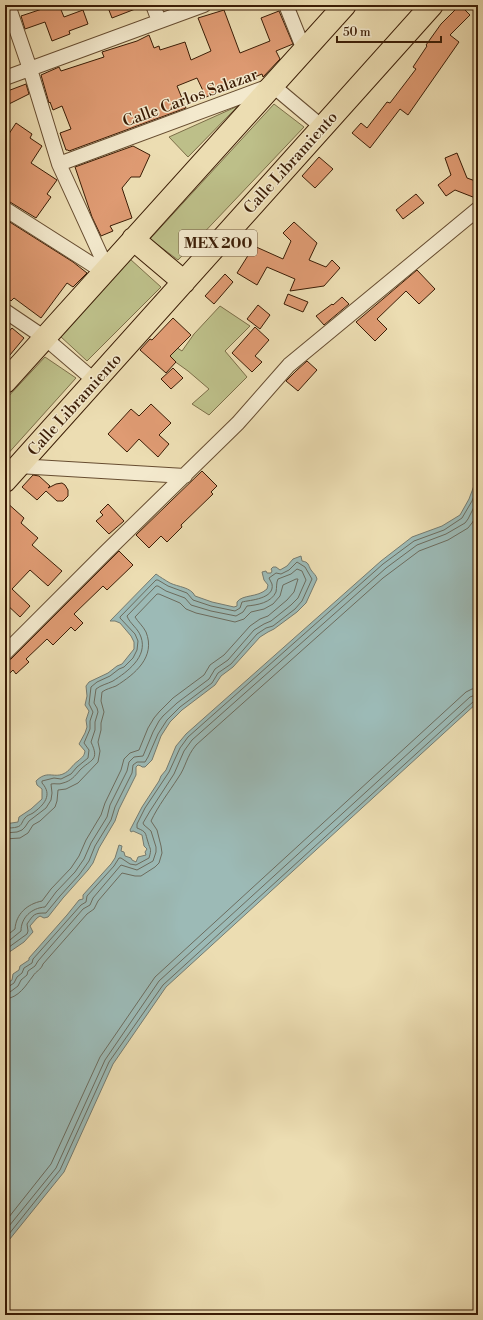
<svg xmlns="http://www.w3.org/2000/svg" width="483" height="1320" font-family="'Libre Bodoni',serif">
	<style>
		.green { fill: #bdbf89; stroke: #7c6e48 }
		.water { fill: #9cbab6; stroke: #757b70 }
		.lines { fill: none; stroke-linecap: round; stroke-linejoin: round }
		.shore { stroke: #6c6c5e; stroke-width: 1 }
		.building { fill: #df9b73; stroke: #3b1d06 }
		.street-casing { stroke: #674d31; stroke-width: 16 }
		.highway-casing { stroke: #3b1d06; stroke-width: 24 }
		.street { stroke: #f3e9cd; stroke-width: 14 }
		.highway { stroke: #ecddb2; stroke-width: 22 }
		.labels { text-anchor: middle; stroke-width: 3; stroke-linejoin: round; paint-order: stroke }
		.shield { fill: #f3e9cd; stroke: #725a42; stroke-width: 1 }
		.shield-label { font-size: 15px; font-weight: bold; fill: #3b1d06 }
		.street-label { font-size: 16px; fill: #3b1d06; stroke: #f3e9cd }
	</style>
	<rect width="100%" height="100%" fill="#ecddb2"/>
	<filter id="stains"><feTurbulence type="fractalNoise" baseFrequency=".005" numOctaves="4"/><feColorMatrix values="0 0 0 0 .2 0 0 0 0 .09 0 0 0 0 .02 0 0 0 .5 -.17"/></filter>
	<radialGradient id="worn" r=".72"><stop offset=".6" stop-color="#630" stop-opacity="0"/><stop offset="1" stop-color="#630" stop-opacity=".3"/></radialGradient>
	<path class="green" d="M274 104 304 127 178 260 150 239Z
		M238 106 188 157 169 137Z
		M130 259 161 287 87 361 60 336Z
		M220 306 250 326 225 351 247 377 209 415 192 404 209 389 188 371 149 343 157 335 182 351 194 334Z
		M45 357 76 378 5 457V400Z"/>
	<path class="water" d="M478 480V702L166 987 113 1064 64 1172 5 1245 6 984 12 980 13 974 19 970 20 966 29 960V958L67 915 79 900 83 899V895L111 864 115 858 119 845 122 846 121 851 124 852 125 856 131 858 132 860 136 862 138 857 146 855 145 852 147 849 144 846 142 835 133 831 131 832 130 830 142 807 159 781 161 776 166 770 176 746 186 734 381 561 412 537 442 526 460 515 469 499 475 483Z
		M301 556 302 561C309 562 308 565 311 570 314 574 316 575 317 579L306 603 297 612 274 629 268 632 260 637 233 667 221 676 215 685 182 710 170 722 161 736 152 760 145 767H142L141 766 138 765 136 767V775L119 809 115 821 99 848 93 863 88 870 63 898 48 917 44 918 40 916 37 918 30 926 33 932 24 942 5 955V824L18 822 19 817 31 809 42 799V789L37 785 36 781C47 770 53 778 63 774 70 771 72 765 78 761 82 757 84 757 85 751L79 744 85 733 87 727 86 720 89 711 85 705 87 696 86 686 89 682 108 673 117 666 122 664 134 649V642L131 636 120 623 115 621H110L156 574C160 577 165 580 170 583 178 587 191 587 195 596L212 602 234 607 237 606V602C243 594 257 598 267 589L268 585 264 580 262 572 266 571 267 573H271L272 571 271 569 273 567H276L280 570 287 566 293 559Z"/>
	<g class="lines">
		<path class="shore" d="M5 828C9 828 14 828 17 827 22 826 22 821 25 818 27 815 30 815 33 813 44 805 53 795 42 783V781L54 778 61 779 71 774 77 767 88 758 89 750 84 743 90 729V721L93 712 89 704 91 687 97 682 110 676 119 669 124 667 133 658 137 650 138 641 135 634 120 618V617L156 580H158L168 586 187 593 193 600 211 606 235 611 240 608 242 602C250 600 275 599 272 584 271 582 270 580 269 578L276 573 281 574 289 570 297 562 305 567 312 579 302 601 295 609 273 626 266 628 257 634 231 664 218 673 212 683 180 707 167 720 158 734 148 757 145 762H137L133 765 132 773 115 807 111 820 95 846 89 861 79 875 60 896 46 913C34 913 34 914 27 924L28 931 27 934 5 950
			M5 833 17 832 22 830 25 827 29 821 46 808 51 800 52 793 51 784C55 783 59 785 63 783 71 781 75 776 80 770 91 759 100 761 91 742L95 730V722L98 712 97 708 94 703 96 689C101 685 107 684 113 681 127 672 148 657 141 637 138 628 130 624 127 616L156 586H158L166 591 185 598 191 605 211 611 236 616 243 612 247 606C257 605 271 603 276 592 277 587 276 583 278 579L291 574 297 569 302 571 306 580 298 598 291 605 271 621 264 624 254 630 228 660 215 669 209 679 177 703 163 716 159 721 153 732 143 756 134 757 129 762 127 771 110 805 107 817 91 843 84 859 75 872 56 892 45 907C31 908 21 918 21 931L5 944
			M5 839 20 838 28 833 33 825 40 821 55 807 57 801 58 790 66 789 78 783 98 762 100 751 98 742 101 730V723L104 712 101 701 102 692C106 689 111 688 116 686 135 674 156 657 146 632 143 626 138 622 135 617L157 594H159L180 603 186 609 196 613 235 622 244 619 251 612 264 609 273 604 280 596 283 585 296 579H298L294 592 287 600 268 616 260 619 250 626 224 655 210 665 204 675 173 698 159 712 154 718 148 728 139 750 130 753 124 759 121 770 105 803 101 815 86 840 79 856 71 868 51 889 42 901C27 904 16 914 15 929L5 937
			M5 988 8 987 14 983 17 977 22 973 24 968 32 963 33 959 81 905 86 902 87 896 114 866 119 858H121L130 864 136 865 149 858C152 848 150 850 148 842 145 833 147 832 137 828V824L145 808 169 772 180 748 188 737 383 564 414 541 444 530 462 518 472 501 478 486
			M5 993 10 992 18 986 21 980 27 975 28 971 35 966 38 961 83 909 90 905 93 898 121 865 137 870 153 861 156 852V847L151 831 144 825 143 823 150 811 174 774 184 751 192 740 386 568 417 545 446 534 465 523 468 519 478 499
			M5 999C19 998 26 985 33 976 36 971 41 970 43 964L87 914 94 909 98 901 122 873 135 876H141L155 867 159 863 162 853 161 846 157 830 151 821C158 806 169 792 178 778 186 767 186 757 196 745L383 578 419 551 448 540 468 528 472 523 478 513
			M5 1222 51 1164 100 1057 155 977 466 692 472 689 478 688
			M5 1231 56 1168 105 1060 159 981 470 697 478 694
			M5 1239 60 1170 109 1062 163 985 474 701 478 699"/>
	</g>
	<path class="building" d="M54 5H59L64 17 83 10 88 24 69 31 70 34 52 41 45 22 25 29 21 16Z
		M107 5H143V6L112 18Z
		M460 5 470 15 450 35 459 42 408 115 400 109 370 148 352 133 361 123 367 128 387 102 390 103 416 69 413 67 427 46 426 45 441 24Z
		M224 10 240 53 270 41 261 18 279 11 293 44 276 51 280 59 263 77 262 74 206 97 197 78 177 86 186 108 69 151 68 150H66L60 133 71 129 62 106 53 110 50 102 49 103 41 75 59 67 61 71 104 57 102 52 137 41 149 35 154 48 159 46 160 50 185 42 191 60 211 51 198 18Z
		M26 84 29 94 5 106V92Z
		M16 123 32 134 30 138 42 146 31 163 57 180 47 194 51 197 36 218 10 202 5 201V140Z
		M133 146 150 155 140 177H131L122 188 132 218 110 226 113 231 101 236 92 217 75 167Z
		M457 153 467 178 478 182V199L455 190 446 196 438 185 451 175 445 158Z
		M319 157 333 169 315 188 302 176Z
		M416 194 424 203 403 219 396 210Z
		M5 219 73 262 87 273 73 287 67 283 41 318 14 298 11 301 5 296Z
		M294 222 317 243 309 260 326 267 332 260 340 268 324 286 290 291 295 279 267 267 257 285 237 273 254 246 283 259 291 241 283 233Z
		M417 270 435 289 419 304 406 291 377 319 387 329 375 341 356 322Z
		M225 274 233 282 214 304 205 296Z
		M288 294 308 302 303 312 284 304Z
		M342 297 349 304 324 325 316 316 332 304 333 305Z
		M258 305 270 315 260 329 247 319Z
		M173 318 191 335 170 356 176 362 166 373 140 350 150 339 152 340Z
		M255 327 269 340 255 356 262 362 252 372 232 353Z
		M12 328 24 338 5 361V336Z
		M307 361 317 370 298 391 286 381 296 371Z
		M173 368 183 378 171 389 161 379Z
		M151 404 171 423 159 435 169 444 158 457 139 439 127 452 108 434 131 409 139 416Z
		M202 471 217 486 211 492 213 494 181 525 182 527 167 542 161 536 149 548 136 535Z
		M33 475 39 476 50 486 48 488 56 484 62 483 65 485 68 490V496L63 501H57L46 491 37 500 22 487Z
		M5 501 24 518 21 523 38 538 32 545 62 571 48 586 30 570 12 589 30 606 20 617 5 603Z
		M108 504 124 521 109 534 96 521 103 515 100 512Z
		M119 551 133 565 107 590 103 586 74 614 83 623 75 631 71 627 53 645 47 639 26 659 29 662 16 674 13 670 5 678V661L11 659Z"/>
	<g class="lines">
		<defs>
			<path id="street" d="M8 5 30 69 59 164 107 269
				M153 5 159 21
				M286 5 304 50
				M5 78 204 5
				M59 164 272 85 322 127
				M5 209 104 272
				M5 311 45 338 95 381
				M18 466 185 476
				M5 653 105 553 238 423 289 365 478 209"/>
			<path id="highway" d="M133 239 184 282
				M5 382 345 5
				M5 481 432 5"/>
		</defs>
		<use href="#street" class="street-casing"/>
		<use href="#highway" class="highway-casing"/>
		<use href="#street" class="street"/>
		<use href="#highway" class="highway"/>
	</g>
	<g class="labels">
		<rect class="shield" x="179" y="230" width="78" height="26" rx="3"/>
		<g class="shield-label">
			<text x="218" y="248">MEX 200</text>
		</g>
		<g class="street-label">
			<text transform="translate(190 97) rotate(-20)" y="6">Calle Carlos Salazar</text>
			<text transform="translate(290 162) rotate(-48)" y="6">Calle Libramiento</text>
			<text transform="translate(74 404) rotate(-48)" y="6">Calle Libramiento</text>
		</g>
	</g>
	<rect width="483" height="1320" fill="none" stroke="#ecddb2" stroke-width="20"/>
	<rect x="6" y="6" width="471" height="1308" fill="none" stroke="#3b1d06" stroke-width="2"/>
	<rect x="10" y="10" width="463" height="1300" fill="none" stroke="#3b1d06"/>
	<path d="M337 36v6h104v-6" fill="none" stroke="#3b1d06" stroke-width="2"/>
	<text x="343" y="36" font-size="12" fill="#3b1d06" stroke="#f3e9cd" stroke-width="3" paint-order="stroke">50 m</text>
	<rect width="100%" height="100%" filter="url(#stains)"/>
	<rect width="100%" height="100%" fill="url(#worn)"/>
</svg>
